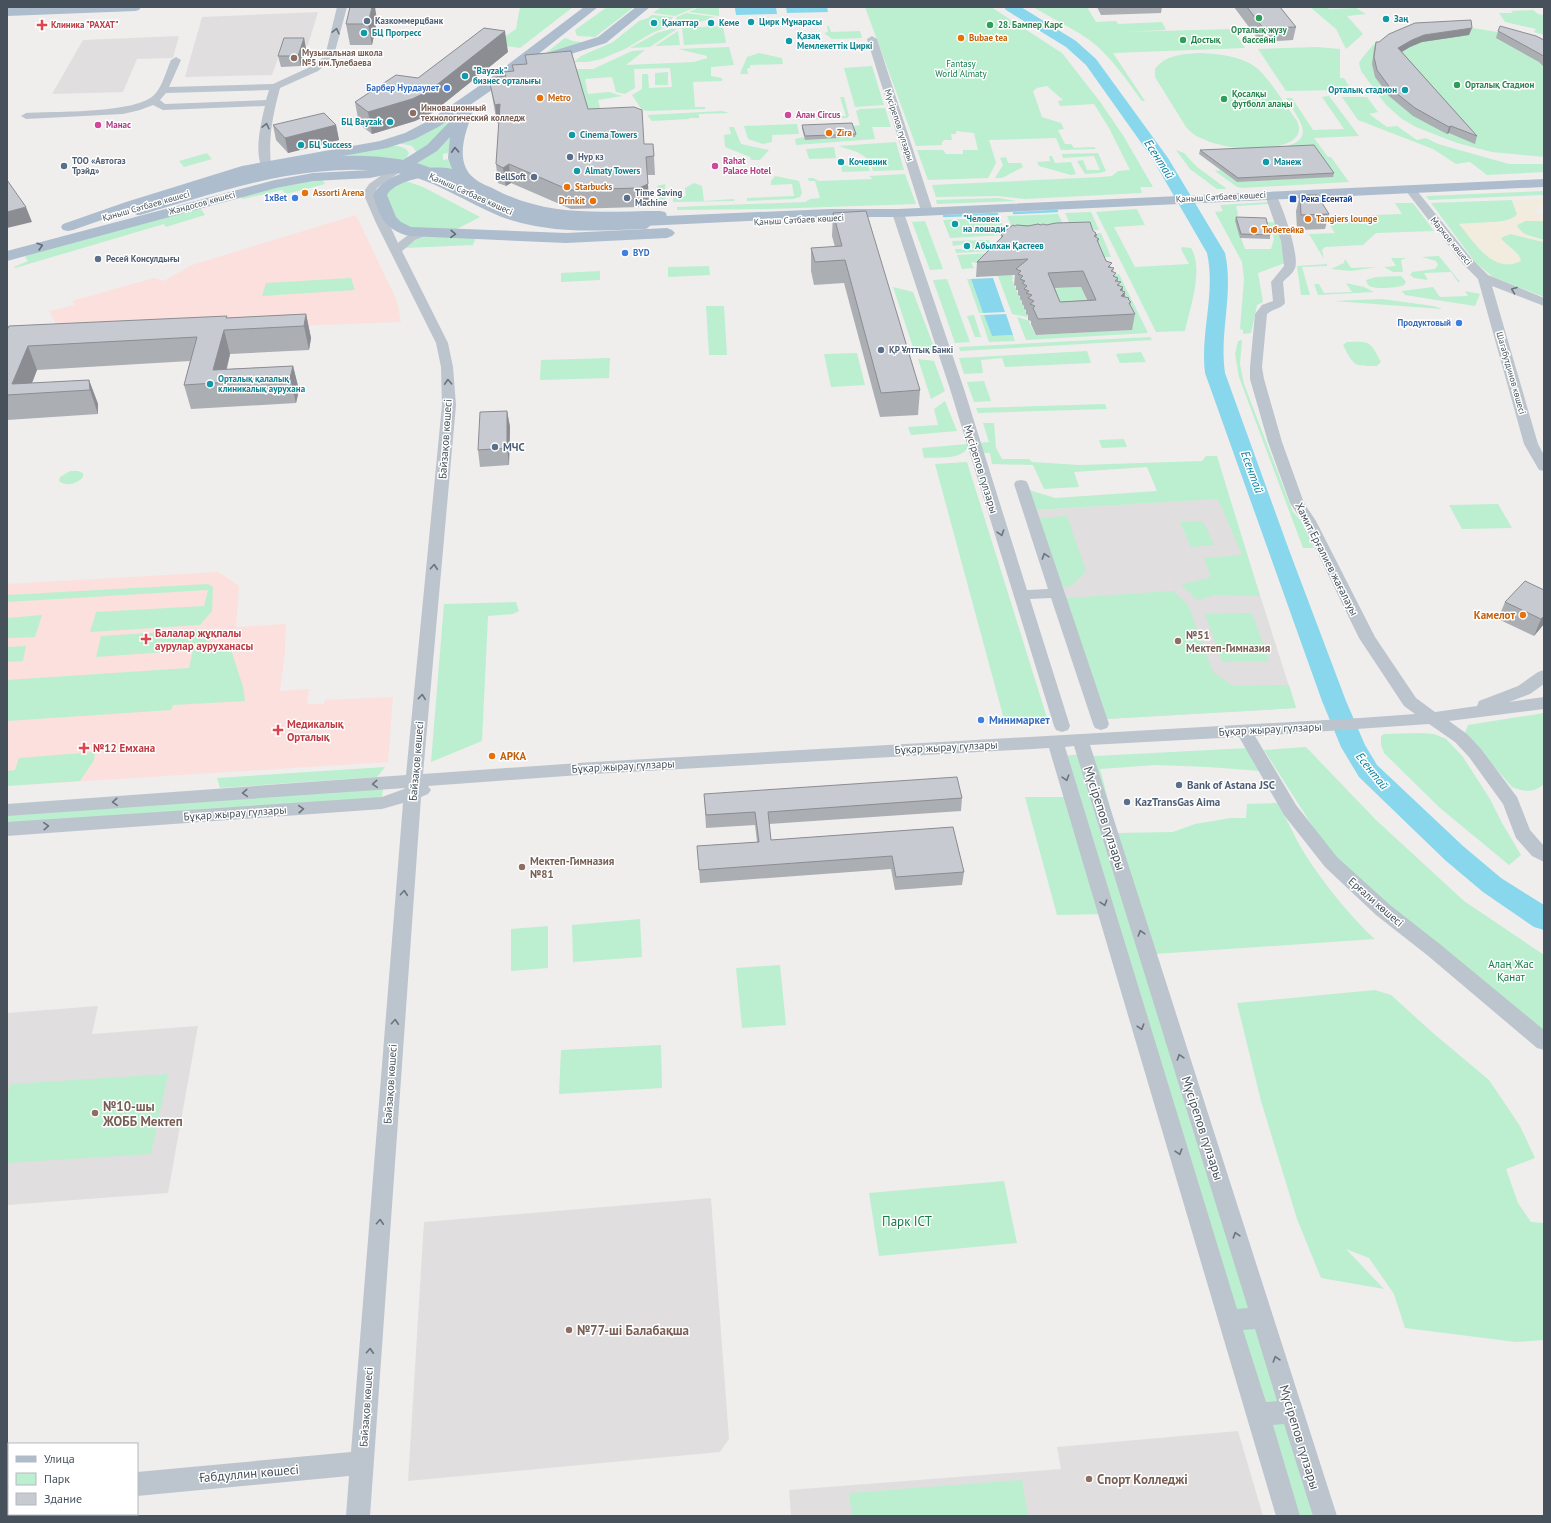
<svg xmlns="http://www.w3.org/2000/svg" width="1551" height="1523" font-family="'PT Sans',sans-serif">
	<style>
		.education { fill: #e1dedf }
		.medical { fill: #fbe0dd }
		.green { fill: #bbefcf }
		.sand { fill: #f2ecde }
		.water { fill: #88d7ec }
		.lines { fill: none; stroke-linecap: round; stroke-linejoin: round }
		.stream { stroke: #88d7ec; stroke-width: 2.5 }
		.river { fill: #88d7ec; fill-rule: evenodd }
		.minor { fill: #bcc5cd; fill-rule: evenodd }
		.major { fill: #adbdcd; fill-rule: evenodd }
		.major-bridge { stroke: #adbdcd; stroke-width: 14 }
		.wall { fill: #abaeb3; fill-rule: evenodd }
		.shaded-wall { fill: #8b8d92 }
		.building { fill: #c7cad0; stroke: #8b8d92; fill-rule: evenodd }
		.oneway { stroke: #69747d }
		.oneway2 { stroke: #606c78 }
		.leisure-dot { fill: #2e9e5b; stroke: #fff; stroke-width: 1.5 }
		.culture-dot { fill: #0f9aa8; stroke: #fff; stroke-width: 1.5 }
		.service-dot { fill: #5c6f8a; stroke: #fff; stroke-width: 1.5 }
		.health-dot { fill: #e0444e; stroke: #fff; stroke-width: 1.5 }
		.food-dot { fill: #e8710a; stroke: #fff; stroke-width: 1.5 }
		.education-dot { fill: #8d6e63; stroke: #fff; stroke-width: 1.5 }
		.shop-dot { fill: #3f7fe0; stroke: #fff; stroke-width: 1.5 }
		.hotel-dot { fill: #d1479c; stroke: #fff; stroke-width: 1.5 }
		.transit-dot { fill: #1a4fb4; stroke: #fff; stroke-width: 1.5 }
		.labels { text-anchor: middle; stroke-width: 3; stroke-linejoin: round; paint-order: stroke }
		.far-culture-label { font-size: 9px; font-weight: bold; fill: #0d838f; stroke: #fff; text-anchor: start }
		.far-service-label { font-size: 9px; font-weight: bold; fill: #4e5e75; stroke: #fff; text-anchor: start }
		.far-health-label { font-size: 9px; font-weight: bold; fill: #be3a42; stroke: #fff; text-anchor: start }
		.far-leisure-label { font-size: 9px; font-weight: bold; fill: #27864d; stroke: #fff; text-anchor: start }
		.far-food-label { font-size: 9px; font-weight: bold; fill: #c56008; stroke: #fff; text-anchor: start }
		.far-education-label { font-size: 9px; font-weight: bold; fill: #785e54; stroke: #fff; text-anchor: start }
		.far-park-label { font-size: 9px; fill: #167c4a; stroke: #fff }
		.far-shop-label { font-size: 9px; font-weight: bold; fill: #366cbe; stroke: #fff; text-anchor: end }
		.far-hotel-label { font-size: 9px; font-weight: bold; fill: #b23c85; stroke: #fff; text-anchor: start }
		.far-street-label { font-size: 9px; fill: #46515b; stroke: #fff }
		.far-transit-label { font-size: 9px; font-weight: bold; fill: #164399; stroke: #fff; text-anchor: start }
		.street-label { font-size: 11px; fill: #46515b; stroke: #fff }
		.service-label { font-size: 11px; font-weight: bold; fill: #4e5e75; stroke: #fff; text-anchor: start }
		.food-label { font-size: 11px; font-weight: bold; fill: #c56008; stroke: #fff; text-anchor: end }
		.health-label { font-size: 11px; font-weight: bold; fill: #be3a42; stroke: #fff; text-anchor: start }
		.education-label { font-size: 11px; font-weight: bold; fill: #785e54; stroke: #fff; text-anchor: start }
		.shop-label { font-size: 11px; font-weight: bold; fill: #366cbe; stroke: #fff; text-anchor: start }
		.park-label { font-size: 11px; fill: #167c4a; stroke: #fff }
		.water-label { font-size: 12px; font-style: italic; fill: #0c81a0; stroke: #fff }
		.near-street-label { font-size: 13px; fill: #46515b; stroke: #fff }
		.near-education-label { font-size: 13px; font-weight: bold; fill: #785e54; stroke: #fff; text-anchor: start }
		.near-park-label { font-size: 13px; fill: #167c4a; stroke: #fff }
	</style>
	<rect width="100%" height="100%" fill="#f0eded"/>
	<path class="education" d="M318 12 308 45H283L272 75 185 77 202 17Z
		M179 36 173 58 137 59 123 92 52 94 83 40Z
		M1229 498 1296 708 1106 719 1036 510Z
		M98 1006 92 1034 198 1026 168 1193 7 1205V1013Z
		M711 1198 729 1439 720 1452 408 1481 424 1222Z
		M1238 1431 1263 1516H791L789 1490 1061 1469 1057 1447Z"/>
	<path class="medical" d="M356 215 397 301 401 322 86 334 56 324 49 311 75 305 72 301 154 278 164 281 192 265Z
		M218 572 239 586 236 627 286 624 285 652 280 691 309 689 307 704H324L325 700 393 697 388 762 7 786V584Z"/>
	<path class="green" d="M520 7H573L520 48 494 44 516 29Z
		M607 7H634L595 37 577 36 575 30Z
		M661 7H691L694 8 675 16 653 13Z
		M865 7H991L1062 53 1101 103 1124 137 1153 187H1140L1142 193 1024 199 998 196 936 197 932 185 1101 177 1112 176 1118 171 1130 170 1109 128 1094 104 1060 106 1058 101 1063 100 1047 86 1037 88 1033 91 1042 117 1061 123 1064 129 1058 130 1065 144H1071L1074 148 1094 147 1096 149 1061 150 1056 138 989 140 996 163 988 178 928 180 917 150H943L946 154H963V150H978L974 133 956 131V134H951L952 140H944L942 142V145L916 146Z
		M1033 7H1087L1096 22 1116 21 1118 24 1162 22 1166 30 1123 32 1232 29 1245 48 1113 53 1145 101H1142C1124 76 1106 49 1079 33 1064 24 1048 16 1033 7Z
		M1310 7H1327L1329 9 1356 8 1366 14 1347 16 1363 34 1346 49 1336 29Z
		M697 8H719V16L689 12Z
		M1533 10 1538 14 1544 15V35L1534 32 1536 29 1505 22 1499 13H1513L1511 11Z
		M686 13 715 17 688 26 673 24 677 17Z
		M652 15 673 17 667 27 652 33 625 49 601 59 588 62H574L581 56 613 42 639 21 648 18Z
		M723 26 726 43 684 45 682 28Z
		M827 26H829L831 32 860 31 862 38 832 39 824 33 828 32Z
		M1466 27 1498 32 1544 43V157L1492 152 1457 143 1416 127 1402 119 1386 105 1361 71 1359 63 1362 58 1373 45 1386 38Z
		M671 29H677L650 47 630 48 657 33Z
		M678 31 680 45 655 46Z
		M565 38 573 41 588 43 542 56Z
		M729 47 734 65 711 67V76L722 78V81L693 82 695 107H705V109L648 111 642 110 632 95 642 89V74H648L649 88 672 87 670 68 634 69 635 88 625 94 616 92 612 77 585 79 588 94 609 92 622 96 598 100 604 123H588L572 69H593L632 51 645 50 626 65 694 62 707 58V56L678 49Z
		M1317 47 1340 49V78H1344L1349 86H1345L1347 90 1286 91 1258 49Z
		M759 53 782 58 783 64 750 65V68H747L748 74H740L747 57Z
		M1200 53C1219 54 1243 56 1258 69 1270 80 1287 107 1297 121 1311 152 1246 150 1230 147 1221 145 1211 143 1203 139 1197 137 1190 132 1186 127L1155 77V69C1165 55 1183 54 1200 53Z
		M872 66 884 105 855 107 844 68Z
		M668 72V85H655V73Z
		M1329 96 1359 136 1314 138 1328 157H1331L1349 182 1242 188 1237 187 1215 171 1220 170 1237 182 1333 176 1278 148C1319 141 1300 122 1286 98H1292L1313 130 1344 129 1322 97Z
		M840 97H844L849 116 847 118 796 120 795 119 846 116Z
		M1342 97H1367L1378 112 1369 114 1387 127 1397 126 1417 140 1426 138 1438 144 1509 164H1544V172L1487 175 1470 162 1456 164 1433 149 1358 120Z
		M885 108 891 127H872L875 139 796 145 795 139 860 125 856 111 860 109Z
		M722 111 729 113 699 114V118H689V119L652 121 647 115Z
		M455 115 439 134 418 154 412 146 398 143Z
		M797 124 799 134 772 135V142L763 144 748 139 744 126Z
		M729 127H734L741 144 769 150 760 160H751L750 157 725 147 724 135 731 134Z
		M455 130 448 153 443 154V160L449 159 457 171 413 166Z
		M896 142 904 170 873 171C868 152 855 152 839 146Z
		M390 146C397 146 406 146 409 153L405 161 299 163Z
		M834 147 836 158 809 159 806 149Z
		M1176 150 1184 153 1197 167 1227 189H1217L1190 169Z
		M207 153 212 159 184 167 179 161Z
		M1098 153 1106 171 1100 173 1085 174 1077 161 1083 160 1087 170H1100L1094 156 1063 158 1062 154Z
		M1049 156H1052L1055 163 1071 162 1076 174 1071 175 1039 166 1037 162 1050 161Z
		M1006 157 1008 163H1021L1023 167 1002 178H995L1003 165 1000 158Z
		M868 165 870 171 842 172 841 166Z
		M905 174 916 204 768 209 677 210V207L805 202 810 199 820 198 815 181H809L808 178H813L819 181 873 179 869 176Z
		M775 176 799 181 802 193 800 197 793 199 747 201V198L794 196 792 184 771 185V181Z
		M322 179 325 184 286 194 282 190 243 199 240 195Z
		M406 181 423 187 480 217 453 231 413 229 397 222 385 192Z
		M694 183 702 186 704 201 734 199V201L673 202V197L686 196 685 188Z
		M665 184 666 204 658 202 657 186Z
		M1544 191V195L1429 200 1426 196Z
		M999 198 1016 201 937 204 936 200Z
		M1512 200 1517 214C1510 225 1473 223 1460 224L1512 249 1501 239 1502 237 1511 234 1544 242V297L1493 277 1475 262 1431 203Z
		M1269 202V204L1236 206 1238 214 1235 221 1245 249H1271L1274 239 1272 231 1267 230 1266 222H1277L1285 263 1258 273 1263 302 1257 305 1251 333 1243 334V330L1240 329 1244 279 1242 262 1215 212 1223 211 1220 205Z
		M1395 203H1413L1434 231 1376 233 1363 245 1325 247 1322 250 1324 259 1309 234 1335 233 1324 217 1402 214Z
		M198 205 205 215 166 227 164 224 15 268 14 267 28 261 25 257 36 250Z
		M1137 209 1145 225 1114 227 1135 267 1189 264 1181 249 1182 247 1191 248C1204 270 1190 307 1185 331L1156 332 1096 212Z
		M1091 212 1099 230 1073 231 1065 213Z
		M1058 214 1067 232 1015 235 1007 216Z
		M999 217 1007 235 950 238 943 220Z
		M1533 220 1544 221V240L1524 234 1517 227V225L1525 221Z
		M925 221 943 269 930 270 912 222Z
		M1101 233 1111 257H1098L1086 234Z
		M433 235 476 237 473 245 404 248C413 240 421 237 433 235Z
		M989 240 993 251 956 253 955 249H961L962 250H973L971 243 953 246 952 241Z
		M995 253 1000 267 971 262 974 268 962 269 957 255Z
		M1439 256 1460 282H1458L1451 272 1424 273 1428 280 1414 278 1410 275 1412 272 1435 269 1438 265 1436 261 1422 257Z
		M1391 258H1406L1401 260 1403 272H1393L1384 267 1396 266Z
		M1345 259 1351 268 1378 267 1351 271 1331 269 1344 263Z
		M1327 264V266L1302 267 1310 295H1301L1297 266Z
		M709 266 710 275 668 277V267Z
		M600 271V280L561 282V273Z
		M1119 274 1148 333 1026 340 1017 317 1030 321 1029 322 1036 335 1131 330 1107 275Z
		M1012 275 1013 278 1012 280 1028 317 1012 314 998 276Z
		M1401 276 1406 282 1404 285C1397 288 1380 289 1372 287 1368 286 1367 283 1366 280L1376 277Z
		M351 278 355 290 262 296 266 283Z
		M947 279 970 342 955 343 933 280Z
		M967 279H971L983 313H979Z
		M1346 283 1364 287 1374 292 1318 295 1314 284H1319L1324 293 1352 292Z
		M893 287 913 292 936 352 915 353Z
		M1081 287 1093 316 1058 318 1046 289Z
		M1433 287 1440 297 1468 296 1465 291 1480 294 1475 306 1405 295 1402 291Z
		M1382 299 1433 306 1443 309 1333 301Z
		M706 306H724L727 355H709Z
		M974 315 981 337H975L967 316Z
		M980 315H984L992 336 1013 335 1015 341 989 342Z
		M1150 337 1152 340 960 351 959 347Z
		M1242 340 1240 364 1244 384 1293 512 1301 521 1314 548H1303L1239 377 1235 354 1238 341Z
		M1347 342C1371 341 1370 341 1381 362L1377 366C1353 366 1354 366 1343 345Z
		M1087 351 1091 363 1005 367 1002 358 981 360 983 373 964 374 959 358Z
		M1141 352 1146 362 1120 363 1116 354Z
		M857 353 865 385 831 387 824 354Z
		M610 358 609 378 540 380 541 360Z
		M918 359 934 361 945 391 931 399Z
		M984 381 991 401 974 402 967 382Z
		M945 401 957 431 911 435 908 427 938 425 934 409Z
		M1105 404 1107 409 978 413 976 408Z
		M983 423H994L996 448 1002 459H1029L1032 462 1079 465 1202 461 1206 456H1217L1260 596 1215 595 1198 600 1181 585 1211 577 1204 558 1242 555 1218 499 1036 510 1029 490 1055 498 1157 491 1147 467 1074 472 1079 487 1044 489 1033 465 992 464 990 453H981L978 443 989 442Z
		M1124 439 1127 447 1102 448 1099 440Z
		M967 444V449C958 460 937 457 924 458L922 448Z
		M967 462 1048 721 1005 723 935 464Z
		M70 471H78L83 473V477C77 484 66 487 59 481L60 477Z
		M1498 504 1512 528 1462 529 1449 505Z
		M1067 516 1086 571 1071 586 1062 587 1039 518Z
		M1203 521 1214 545 1191 547 1180 522Z
		M208 584 213 587 212 611 200 625 90 632 96 612 204 606 208 590 7 602V595Z
		M1173 591 1188 605 1213 672 1233 686 1289 685 1296 708 1106 719 1066 598Z
		M516 602 519 611 513 614 488 616 482 741 431 762 444 604Z
		M1252 613 1269 661 1222 662 1205 614Z
		M42 615 35 637 7 638V618Z
		M212 629 210 644 229 643 243 687 245 701 173 705 171 710 7 721V680L189 668 193 650 96 657 101 636Z
		M26 646 23 661 7 662V647Z
		M1544 713V784C1534 793 1524 792 1512 787L1465 733 1468 725Z
		M1419 733 1434 734 1446 739 1463 757 1490 799 1502 823 1521 855 1509 865 1440 808 1384 753 1381 745V736L1384 734Z
		M1306 747 1376 820 1464 901 1544 955V1036L1331 862 1317 833 1264 750Z
		M1248 748 1261 771 1208 767 1156 765 1100 769 1117 833 1173 832 1195 824 1231 818H1246L1247 804 1277 803C1286 817 1292 831 1300 846 1317 875 1350 917 1375 939L1155 954 1091 757 1095 756Z
		M95 752 94 760 80 781 7 786V771L15 770 19 758Z
		M1085 754 1325 1516H1288L1107 914 1057 915 1025 797H1072L1060 756Z
		M385 767 377 777 220 788 217 778Z
		M383 788 382 798 7 825V815Z
		M640 919 642 957 573 962 572 925Z
		M548 926V968L511 971V929Z
		M780 965 786 1025 742 1028 736 968Z
		M1375 990 1391 995 1433 1033 1489 1080 1520 1126 1535 1158 1506 1169 1518 1203 1531 1222 1544 1223V1340L1516 1342 1405 1328 1394 1294 1369 1258 1346 1249 1384 1289 1321 1278 1297 1219 1261 1101 1237 1003Z
		M661 1045 662 1088 559 1094 561 1050Z
		M168 1074 151 1154 7 1163V1096L11 1084Z
		M1004 1181 1017 1243 879 1256 869 1193Z
		M1022 1480 1028 1516H852L849 1493Z"/>
	<path class="sand" d="M1544 199V205L1537 208 1535 211 1537 213 1544 216V221H1525L1517 225C1520 235 1534 238 1544 240V242L1511 234 1502 237 1501 239C1508 247 1519 251 1521 261 1493 275 1474 242 1459 224L1507 221 1514 218 1517 214 1512 200Z"/>
	<path class="water" d="M776 7 777 14 736 15 735 8Z
		M786 7H827L828 12 787 13Z
		M993 278 1005 312 983 313 971 279Z
		M1006 314 1013 335 992 336 984 315Z"/>
	<g class="lines">
		<path class="stream" d="M1014 213 1057 211
			M944 216 997 214"/>
		<path class="river" d="M1004 7H1021L1076 41 1096 59 1168 158 1225 253C1234 293 1219 333 1225 373L1289 550 1346 701 1365 745 1377 765 1463 846 1501 878 1544 905V930L1534 927 1483 892 1445 860 1359 777 1341 747 1322 701 1205 373C1200 333 1216 293 1207 253L1152 158 1086 65 1066 47 1006 10Z"/>
		<path class="minor" d="M337 7H347L333 59 318 71 280 88C273 114 268 138 271 165L270 167H262C254 153 261 122 265 106L163 110 153 105 140 110 123 114 26 119 21 116 26 113C54 111 138 114 155 94 163 85 166 71 171 60L176 57 181 60 169 87 273 84 310 67 325 56ZM269 90 266 100 165 104 160 100 166 93Z
			M872 36 877 39 933 211 931 213H923L921 211 867 39Z
			M399 165 403 166 404 168 403 170 377 188 375 193 398 243C406 236 417 228 428 231L430 233 428 235 415 240 402 251 448 343 453 367 456 405 423 774 593 762 1360 718 1415 714 1404 706 1359 638 1302 521 1290 503 1268 442 1250 379V367L1255 314 1262 305 1273 301 1271 282 1284 266 1281 241 1265 195 1271 192 1275 193C1282 204 1300 256 1295 268 1293 274 1287 277 1283 282L1285 303C1281 309 1272 309 1267 314L1262 367 1264 379 1282 442 1304 503 1316 521 1375 637 1416 698 1435 712 1477 706 1479 701 1518 686 1538 672 1544 670V684L1530 694 1509 702 1544 697V709L1449 721 1467 734 1481 749 1517 797 1530 830 1544 846V862L1532 856 1516 838 1503 804 1469 757 1455 742 1429 724 1255 736 1296 805 1337 857 1390 905 1441 945 1544 1030V1050L1537 1048 1427 955 1376 915 1325 867 1284 815 1239 737 1090 745 1337 1516H1313L1284 1424 1273 1425 1300 1516H1276L1049 748 593 774 428 786 431 790 428 794 421 797 370 1516H346L349 1476 137 1496V1472L351 1452 403 803 382 809 7 836V822L382 797 404 789 405 788 7 816V804L406 775 442 405 441 367 436 343 376 223 363 193 369 184 395 166ZM1074 746 1248 1308 1237 1309 1065 747ZM1255 1329 1277 1401 1266 1402 1243 1330Z
			M1410 186 1414 187 1471 258 1488 275 1544 298V306L1492 286 1538 444 1544 455V471L1539 470 1524 444 1478 279 1463 264 1406 191 1404 189 1406 187Z
			M898 210 902 211 904 213 964 389 1027 590 1048 589 1014 484 1016 481 1021 480 1026 481 1028 484 1109 724 1107 728 1101 730 1095 728 1093 724 1051 598 1030 599 1070 726 1068 730 1062 732 1056 730 1054 726 950 389 892 213 894 211Z
			M7 1483H9V1507H7Z"/>
		<path class="major" d="M42 7H141L139 10 135 11 7 16V8Z
			M584 7H598L499 85 470 105 474 106 476 109 468 118 470 120C463 139 456 165 475 179 481 184 489 186 496 190 551 218 601 211 660 211L665 212 667 215 666 216 830 209H898L1544 179V187L898 217H830L644 226 639 225 637 222 638 220C606 221 573 223 541 216 516 211 493 200 470 188 464 185 459 180 452 178 436 173 396 179 387 195L396 217 401 222 411 227 566 233 667 228 672 230 675 233 672 236 667 238 566 243 409 236C384 229 380 217 373 195 386 172 427 164 452 169L448 158 450 137 437 151 404 171 370 178 313 181 276 188 7 261V251L275 180 313 173 370 170 395 165 427 145 457 114 440 126 415 139 387 148 249 173 136 208 73 230 68 231 63 230 61 227 63 224 126 202 242 166 380 141 405 133 430 120 489 79Z
			M636 7H650L606 43 539 64 534 63 533 60 534 57 598 37Z"/>
		<path class="major-bridge" d="M139 208C224 183 314 151 403 167 439 174 470 197 503 210 548 227 597 224 644 222"/>
	</g>
	<path class="wall" d="M1097 7H1162L1161 13 1101 15Z
		M1234 7H1280L1296 27 1293 40 1260 42Z
		M377 20 372 45H350L346 24Z
		M1498 31 1544 40V67L1539 62 1496 38Z
		M1469 35 1422 42 1410 47 1402 52 1477 136 1475 144 1449 133 1447 134 1413 116 1389 96 1375 77 1372 64 1374 49 1376 42H1379Z
		M304 38 306 49 301 66 281 67 278 56Z
		M508 52 432 113 415 121 372 134 359 124 355 102 418 78Z
		M525 55 588 109 644 144 654 156 655 175H647L649 203 640 207 571 209 511 183 506 186 498 183 496 164 499 123H497L493 101 490 84 498 83 497 77 505 76 504 72 513 71 512 65 526 64Z
		M273 125H336L339 140 288 153 276 140Z
		M802 125 856 134 855 137 805 140 802 129Z
		M1200 150 1334 173 1333 177 1237 182 1199 154Z
		M1300 195 1329 214 1325 229 1297 230 1296 211Z
		M833 213 920 390 918 415 880 417 844 283 814 285 811 271V248L835 247 832 236Z
		M1236 217 1270 235V239L1240 238 1235 221Z
		M1046 225 1093 231 1097 235 1096 238 1099 239 1098 243 1106 261 1111 267 1114 268 1113 272 1115 277 1118 278V282L1122 291 1125 292V297L1131 302 1130 305 1135 314 1132 330 1036 335 1031 324V321L1028 320V315L1026 314V310L1024 309V306L1022 304V301L1020 299V296L1018 295V290H1016V286L1014 285 1015 275 976 277 977 262 1001 238V234L1015 226ZM1081 287 1087 300 1060 302 1055 288Z
		M306 314 311 338 309 350 230 354 227 369 293 366 299 390 296 403 191 409 184 385 190 361 37 370 32 383 89 380 98 404V414L7 420V330Z
		M507 411 510 427 509 465 480 467 478 450Z
		M1544 590V624L1534 636 1498 619 1505 602Z
		M704 794 962 798 961 811 769 824 771 840 953 827 964 872 962 885 895 890 891 869 700 883 697 846 757 842 755 825 706 828Z"/>
	<path class="shaded-wall" d="M372 7H375L377 20 372 45 368 24Z
		M1472 28 1469 35 1422 42 1410 47 1396 55 1398 48 1412 40 1424 35Z
		M505 31 508 52 432 113 415 121 372 134 368 112Z
		M304 38 306 49 301 66 298 56Z
		M500 104 502 122 497 123 495 105Z
		M336 125 339 140 288 153 285 138Z
		M1451 126 1449 133 1447 134 1449 127Z
		M509 164 511 183 506 186 503 168Z
		M648 184 649 203 640 207 639 188Z
		M26 207 32 222 7 228V212Z
		M1123 287 1122 295 1125 292 1123 308 1120 290Z
		M306 314 311 338 309 350 304 326Z
		M224 330 230 354 223 382 213 370Z
		M28 346 37 370 28 393 12 384Z
		M293 366 299 390 296 403 290 378Z
		M89 380 98 404V414L90 390Z
		M507 411 510 427 509 465 507 448Z
		M1544 616V624L1534 636 1541 619Z"/>
	<path class="building" d="M350 7H372L368 24H346Z
		M1247 7H1280L1296 27 1263 28Z
		M1471 20 1472 28 1424 35 1412 40 1398 48 1477 136 1451 126 1449 127 1415 108 1391 89 1377 70 1374 57 1376 42H1379L1389 34 1415 23Z
		M1500 26 1536 36 1544 40V57L1542 55 1498 31Z
		M484 28 505 31 429 91 412 99 368 112 355 102 396 75 418 78Z
		M284 38H304L298 56H278Z
		M571 51 588 109 634 107 642 110 644 144H653L654 156 646 157 648 184 639 188 569 190 509 164 503 168 496 164 500 104 495 105 490 84 499 83 497 77 506 76 504 72 514 71 512 65 527 64 525 55Z
		M324 113 336 125 285 138 273 125Z
		M852 123 856 134 805 136 802 125Z
		M1314 145 1334 173 1238 178 1200 150Z
		M7 180 26 207 7 212Z
		M1300 195H1317L1329 214 1301 215Z
		M866 211 920 390 881 393 845 260 815 262 811 248 842 246 833 213Z
		M1236 217 1266 218 1270 235 1241 234Z
		M1090 222 1093 231 1096 233 1095 234 1097 235 1094 236 1099 239 1097 240 1106 261 1112 263 1108 267 1114 268 1111 271 1116 273 1113 276 1118 278 1115 281 1121 282 1117 285 1123 287 1120 290 1125 292 1121 296 1129 298 1128 299 1131 302 1129 303 1135 314 1038 319 1033 308 1035 306 1030 304 1034 301 1028 298 1032 295 1026 293 1029 291 1024 289 1027 286 1022 283 1025 281 1020 279 1023 276 1018 274 1021 271 1016 269 1028 259 977 262 1003 236 1001 234 1013 225 1015 226 1017 225 1028 226 1038 224 1041 225 1043 224 1046 225 1056 223ZM1083 271 1096 300 1060 302 1048 273Z
		M306 314 304 326 224 330 213 370 293 366 290 378 184 385 197 337 28 346 12 384 89 380 90 390 7 395V330L9 326 227 316 226 318Z
		M507 411V448L478 450 480 412Z
		M1525 581 1544 590V616L1541 619 1505 602Z
		M957 777 962 798 768 812 771 840 953 827 964 872 896 877 892 856 699 870 697 846 759 842 755 812 706 815 704 794Z"/>
	<defs><path id="oneway-chevron" d="M-2-3.5L2.5 0L-2 3.5" fill="none" stroke-width="1.6" stroke-linecap="round" stroke-linejoin="round"/></defs>
	<g class="oneway">
		<use href="#oneway-chevron" transform="translate(336 31) rotate(-77)"/>
		<use href="#oneway-chevron" transform="translate(266 126) rotate(-77)"/>
		<use href="#oneway-chevron" transform="translate(1514 290) rotate(-159)"/>
		<use href="#oneway-chevron" transform="translate(448 382) rotate(-93)"/>
		<use href="#oneway-chevron" transform="translate(1001 533) rotate(72)"/>
		<use href="#oneway-chevron" transform="translate(1045 556) rotate(-108)"/>
		<use href="#oneway-chevron" transform="translate(434 567) rotate(-85)"/>
		<use href="#oneway-chevron" transform="translate(422 697) rotate(-84)"/>
		<use href="#oneway-chevron" transform="translate(1066 778) rotate(73)"/>
		<use href="#oneway-chevron" transform="translate(375 784) rotate(176)"/>
		<use href="#oneway-chevron" transform="translate(245 793) rotate(176)"/>
		<use href="#oneway-chevron" transform="translate(115 802) rotate(176)"/>
		<use href="#oneway-chevron" transform="translate(301 809) rotate(-4)"/>
		<use href="#oneway-chevron" transform="translate(46 826) rotate(-4)"/>
		<use href="#oneway-chevron" transform="translate(404 893) rotate(-85)"/>
		<use href="#oneway-chevron" transform="translate(1104 903) rotate(73)"/>
		<use href="#oneway-chevron" transform="translate(1141 933) rotate(-107)"/>
		<use href="#oneway-chevron" transform="translate(395 1022) rotate(-86)"/>
		<use href="#oneway-chevron" transform="translate(1141 1027) rotate(73)"/>
		<use href="#oneway-chevron" transform="translate(1180 1057) rotate(-108)"/>
		<use href="#oneway-chevron" transform="translate(1179 1152) rotate(73)"/>
		<use href="#oneway-chevron" transform="translate(380 1222) rotate(-86)"/>
		<use href="#oneway-chevron" transform="translate(1236 1235) rotate(-108)"/>
		<use href="#oneway-chevron" transform="translate(370 1351) rotate(-86)"/>
		<use href="#oneway-chevron" transform="translate(1276 1359) rotate(-107)"/>
	</g>
	<g class="oneway2">
		<use href="#oneway-chevron" transform="translate(455 150) rotate(-93)"/>
		<use href="#oneway-chevron" transform="translate(453 234) rotate(2)"/>
		<use href="#oneway-chevron" transform="translate(40 246) rotate(-16)"/>
	</g>
	<g class="leisure-dot">
		<circle cx="1259" cy="18" r="4"/>
		<circle cx="990" cy="25" r="4"/>
		<circle cx="1183" cy="40" r="4"/>
		<circle cx="1457" cy="85" r="4"/>
		<circle cx="1224" cy="99" r="4"/>
	</g>
	<g class="culture-dot">
		<circle cx="1386" cy="19" r="4"/>
		<circle cx="751" cy="22" r="4"/>
		<circle cx="654" cy="23" r="4"/>
		<circle cx="711" cy="23" r="4"/>
		<circle cx="364" cy="33" r="4"/>
		<circle cx="789" cy="41" r="4"/>
		<circle cx="465" cy="76" r="4"/>
		<circle cx="1405" cy="90" r="4"/>
		<circle cx="390" cy="122" r="4"/>
		<circle cx="572" cy="135" r="4"/>
		<circle cx="301" cy="145" r="4"/>
		<circle cx="841" cy="162" r="4"/>
		<circle cx="1266" cy="162" r="4"/>
		<circle cx="577" cy="171" r="4"/>
		<circle cx="955" cy="224" r="4"/>
		<circle cx="967" cy="246" r="4"/>
		<circle cx="210" cy="384" r="4"/>
	</g>
	<g class="service-dot">
		<circle cx="367" cy="21" r="4"/>
		<circle cx="570" cy="157" r="4"/>
		<circle cx="64" cy="166" r="4"/>
		<circle cx="534" cy="177" r="4"/>
		<circle cx="627" cy="198" r="4"/>
		<circle cx="98" cy="259" r="4"/>
		<circle cx="881" cy="350" r="4"/>
		<circle cx="495" cy="447" r="4"/>
		<circle cx="1179" cy="785" r="4"/>
		<circle cx="1127" cy="802" r="4"/>
	</g>
	<g class="health-dot">
		<path d="M40 19h4v4h4v4h-4v4h-4v-4h-4v-4h4z"/>
		<path d="M144 633h4v4h4v4h-4v4h-4v-4h-4v-4h4z"/>
		<path d="M276 724h4v4h4v4h-4v4h-4v-4h-4v-4h4z"/>
		<path d="M82 742h4v4h4v4h-4v4h-4v-4h-4v-4h4z"/>
	</g>
	<g class="food-dot">
		<circle cx="961" cy="38" r="4"/>
		<circle cx="540" cy="98" r="4"/>
		<circle cx="829" cy="133" r="4"/>
		<circle cx="567" cy="187" r="4"/>
		<circle cx="305" cy="193" r="4"/>
		<circle cx="593" cy="201" r="4"/>
		<circle cx="1308" cy="219" r="4"/>
		<circle cx="1254" cy="230" r="4"/>
		<circle cx="1523" cy="615" r="4"/>
		<circle cx="492" cy="756" r="4"/>
	</g>
	<g class="education-dot">
		<circle cx="294" cy="58" r="4"/>
		<circle cx="413" cy="113" r="4"/>
		<circle cx="1178" cy="641" r="4"/>
		<circle cx="522" cy="867" r="4"/>
		<circle cx="95" cy="1113" r="4"/>
		<circle cx="569" cy="1330" r="4"/>
		<circle cx="1089" cy="1479" r="4"/>
	</g>
	<g class="shop-dot">
		<circle cx="447" cy="88" r="4"/>
		<circle cx="295" cy="198" r="4"/>
		<circle cx="625" cy="253" r="4"/>
		<circle cx="1459" cy="323" r="4"/>
		<circle cx="981" cy="720" r="4"/>
	</g>
	<g class="hotel-dot">
		<circle cx="788" cy="115" r="4"/>
		<circle cx="98" cy="125" r="4"/>
		<circle cx="715" cy="166" r="4"/>
	</g>
	<rect class="transit-dot" x="1289" y="195" width="8" height="8" rx="2"/>
	<g class="labels">
		<g class="far-culture-label">
			<text x="1394" y="22">Заң</text>
			<text x="759" y="25">Цирк Мұнарасы</text>
			<text x="662" y="26">Қанаттар</text>
			<text x="719" y="26">Кеме</text>
			<text x="372" y="36">БЦ Прогресс</text>
			<text x="797" y="39">Қазақ<tspan x="797" dy="10">Мемлекеттік Циркі</tspan></text>
			<text x="473" y="74">"Bayzak"<tspan x="473" dy="10">бизнес орталығы</tspan></text>
			<text x="1397" y="93" text-anchor="end">Орталық стадион</text>
			<text x="382" y="125" text-anchor="end">БЦ Bayzak</text>
			<text x="580" y="138">Cinema Towers</text>
			<text x="309" y="148">БЦ Success</text>
			<text x="849" y="165">Кочевник</text>
			<text x="1274" y="165">Манеж</text>
			<text x="585" y="174">Almaty Towers</text>
			<text x="963" y="222">"Человек<tspan x="963" dy="10">на лошади"</tspan></text>
			<text x="975" y="249">Абылхан Қастеев</text>
			<text x="218" y="382">Орталық қалалық<tspan x="218" dy="10">клиникалық аурухана</tspan></text>
		</g>
		<g class="far-service-label">
			<text x="375" y="24">Казкоммерцбанк</text>
			<text x="578" y="160">Нур кз</text>
			<text x="72" y="164">ТОО «Автогаз<tspan x="72" dy="10">Трэйд»</tspan></text>
			<text x="526" y="180" text-anchor="end">BellSoft</text>
			<text x="635" y="196">Time Saving<tspan x="635" dy="10">Machine</tspan></text>
			<text x="106" y="262">Ресей Консулдығы</text>
			<text x="889" y="353">ҚР Ұлттық Банкі</text>
		</g>
		<g class="far-health-label">
			<text x="51" y="28">Клиника "РАХАТ"</text>
		</g>
		<g class="far-leisure-label">
			<text x="998" y="28">28. Бампер Карс</text>
			<text x="1259" y="33" text-anchor="middle">Орталық жүзу<tspan x="1259" dy="10">бассейні</tspan></text>
			<text x="1191" y="43">Достық</text>
			<text x="1465" y="88">Орталық Стадион</text>
			<text x="1232" y="97">Қосалқы<tspan x="1232" dy="10">футболл алаңы</tspan></text>
		</g>
		<g class="far-food-label">
			<text x="969" y="41">Bubae tea</text>
			<text x="548" y="101">Metro</text>
			<text x="837" y="136">Zira</text>
			<text x="575" y="190">Starbucks</text>
			<text x="313" y="196">Assorti Arena</text>
			<text x="585" y="204" text-anchor="end">Drinkit</text>
			<text x="1316" y="222">Tangiers lounge</text>
			<text x="1262" y="233">Тюбетейка</text>
		</g>
		<g class="far-education-label">
			<text x="302" y="56">Музыкальная школа<tspan x="302" dy="10">№5 им.Тулебаева</tspan></text>
			<text x="421" y="111">Инновационный<tspan x="421" dy="10">технологический колледж</tspan></text>
		</g>
		<g class="far-park-label">
			<text x="961" y="67">Fantasy<tspan x="961" dy="10">World Almaty</tspan></text>
		</g>
		<g class="far-shop-label">
			<text x="439" y="91">Барбер Нурдаулет</text>
			<text x="287" y="201">1xBet</text>
			<text x="633" y="256" text-anchor="start">BYD</text>
			<text x="1451" y="326">Продуктовый</text>
		</g>
		<g class="far-hotel-label">
			<text x="796" y="118">Алан Circus</text>
			<text x="106" y="128">Манас</text>
			<text x="723" y="164">Rahat<tspan x="723" dy="10">Palace Hotel</tspan></text>
		</g>
		<g class="far-street-label">
			<text transform="translate(899 125) rotate(72)" y="3">Мүсірепов гүлзары</text>
			<text transform="translate(471 194) rotate(24)" y="3">Қаныш Сәтбаев көшесі</text>
			<text transform="translate(1221 197) rotate(-3)" y="3">Қаныш Сәтбаев көшесі</text>
			<text transform="translate(202 203) rotate(-15)" y="3">Жандосов көшесі</text>
			<text transform="translate(146 206) rotate(-16)" y="3">Қаныш Сәтбаев көшесі</text>
			<text transform="translate(799 220) rotate(-3)" y="3">Қаныш Сәтбаев көшесі</text>
			<text transform="translate(1451 241) rotate(51)" y="3">Марков көшесі</text>
			<text transform="translate(1511 373) rotate(74)" y="3">Шагабутдинов көшесі</text>
		</g>
		<g class="far-transit-label">
			<text x="1301" y="202">Река Есентай</text>
		</g>
		<g class="street-label">
			<text transform="translate(445 439) rotate(-86)" y="4">Байзақов көшесі</text>
			<text transform="translate(981 469) rotate(73)" y="4">Мүсірепов гүлзары</text>
			<text transform="translate(1327 559) rotate(63)" y="4">Хамит Ерғалиев жағалауы</text>
			<text transform="translate(1270 729) rotate(-3)" y="4">Бұқар жырау гүлзары</text>
			<text transform="translate(946 747) rotate(-3)" y="4">Бұқар жырау гүлзары</text>
			<text transform="translate(416 761) rotate(-85)" y="4">Байзақов көшесі</text>
			<text transform="translate(623 766) rotate(-3)" y="4">Бұқар жырау гүлзары</text>
			<text transform="translate(235 813) rotate(-4)" y="4">Бұқар жырау гүлзары</text>
			<text transform="translate(1376 902) rotate(41)" y="4">Ерғали көшесі</text>
			<text transform="translate(390 1084) rotate(-86)" y="4">Байзақов көшесі</text>
			<text transform="translate(366 1407) rotate(-86)" y="4">Байзақов көшесі</text>
		</g>
		<g class="service-label">
			<text x="503" y="451">МЧС</text>
			<text x="1187" y="789">Bank of Astana JSC</text>
			<text x="1135" y="806">KazTransGas Aima</text>
		</g>
		<g class="food-label">
			<text x="1515" y="619">Камелот</text>
			<text x="500" y="760" text-anchor="start">АРКА</text>
		</g>
		<g class="health-label">
			<text x="155" y="637">Балалар жұқпалы<tspan x="155" dy="13">аурулар ауруханасы</tspan></text>
			<text x="287" y="728">Медикалық<tspan x="287" dy="13">Орталық</tspan></text>
			<text x="93" y="752">№12 Емхана</text>
		</g>
		<g class="education-label">
			<text x="1186" y="639">№51<tspan x="1186" dy="13">Мектеп-Гимназия</tspan></text>
			<text x="530" y="865">Мектеп-Гимназия<tspan x="530" dy="13">№81</tspan></text>
		</g>
		<g class="shop-label">
			<text x="989" y="724">Минимаркет</text>
		</g>
		<g class="park-label">
			<text x="1511" y="968">Алаң Жас<tspan x="1511" dy="13">Қанат</tspan></text>
		</g>
		<g class="water-label">
			<text transform="translate(1159 159) rotate(57)" y="4">Есентай</text>
			<text transform="translate(1252 472) rotate(70)" y="4">Есентай</text>
			<text transform="translate(1372 771) rotate(51)" y="4">Есентай</text>
		</g>
		<g class="near-street-label">
			<text transform="translate(1105 818) rotate(72)" y="5">Мүсірепов гүлзары</text>
			<text transform="translate(1203 1128) rotate(72)" y="5">Мүсірепов гүлзары</text>
			<text transform="translate(1300 1437) rotate(73)" y="5">Мүсірепов гүлзары</text>
			<text transform="translate(249 1473) rotate(-5)" y="5">Ғабдуллин көшесі</text>
		</g>
		<g class="near-education-label">
			<text x="103" y="1111">№10-шы<tspan x="103" dy="15">ЖОББ Мектеп</tspan></text>
			<text x="577" y="1335">№77-ші Балабақша</text>
			<text x="1097" y="1484">Спорт Колледжі</text>
		</g>
		<g class="near-park-label">
			<text x="907" y="1226">Парк ICT</text>
		</g>
	</g>
	<rect width="1551" height="1523" fill="none" stroke="#46515b" stroke-width="16"/>
	<rect x="8" y="1443" width="130" height="72" fill="#ffffff" stroke="#b5b9bd"/>
	<rect x="16" y="1456" width="20" height="6" fill="#adbdcd" stroke="#b5b9bd"/>
	<text x="44" y="1463" font-size="12" fill="#46515b">Улица</text>
	<rect x="16" y="1473" width="20" height="12" fill="#bbefcf" stroke="#b5b9bd"/>
	<text x="44" y="1483" font-size="12" fill="#46515b">Парк</text>
	<rect x="16" y="1493" width="20" height="12" fill="#c7cad0" stroke="#b5b9bd"/>
	<text x="44" y="1503" font-size="12" fill="#46515b">Здание</text>
</svg>
